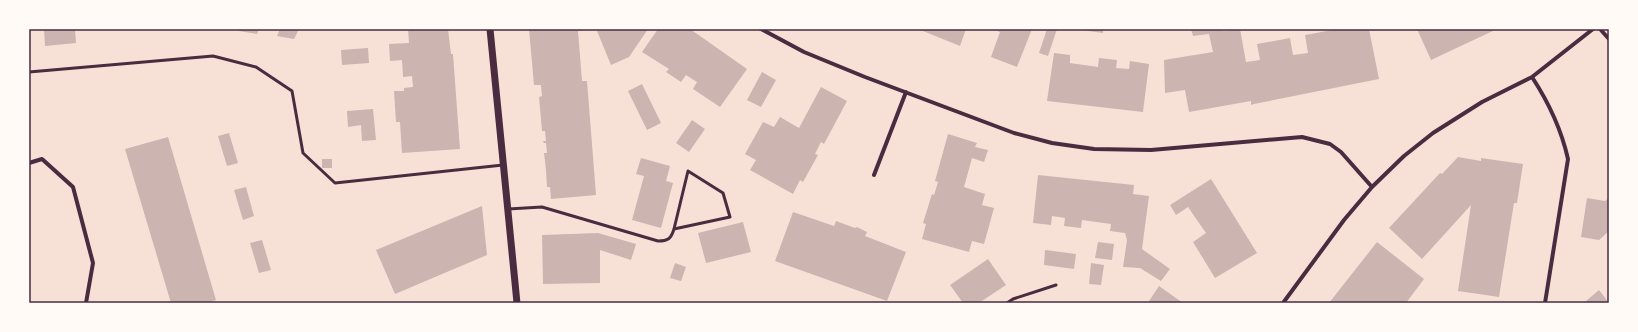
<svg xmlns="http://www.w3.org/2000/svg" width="1638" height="332" font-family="'Times New Roman',serif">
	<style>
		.building { fill: #ccb4b1 }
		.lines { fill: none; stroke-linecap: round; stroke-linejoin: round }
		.service { stroke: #4a2c40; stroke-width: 3 }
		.minor { stroke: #4a2c40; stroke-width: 4 }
		.tertiary { stroke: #4a2c40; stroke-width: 7 }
		.neatline { fill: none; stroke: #4a2c40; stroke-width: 1.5 }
	</style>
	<rect width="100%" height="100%" fill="#f7e1d7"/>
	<path class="building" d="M44 29H75L76 43 45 46Z
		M239 29H259L257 34 239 31Z
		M280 29H299L294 39 277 36Z
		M408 29H448L451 54H453L460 149 402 153 400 122H396L394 91H404V88L413 87 412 76 403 77 402 60 390 61 389 44 409 43Z
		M529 29H592L578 31 582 81H587L596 195 551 199 550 187H547L546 170 544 153H547L546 143H544L543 141H546L545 131H542L539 97 542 96 541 85H534Z
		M599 29H648L629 57 611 65 597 31Z
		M658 29H690L747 69 720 107 693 89 697 82 686 75 681 82 666 72 669 69 642 52Z
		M918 29H966L960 46Z
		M992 29H1032L1017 67 991 57 1000 32Z
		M1047 29H1057L1048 56 1039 53Z
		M1074 29H1103V33Z
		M1191 29H1222V31L1240 29 1246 62 1260 60 1257 44 1290 38 1293 55 1308 53 1305 35 1338 29H1369L1379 79 1254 104 1251 105V101L1189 112 1185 90 1165 93 1164 60 1213 52 1209 34 1193 36Z
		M1417 29H1497L1431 60Z
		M368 48 369 63 342 65 341 50Z
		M1054 53 1070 55V63L1098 67 1099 58 1117 60 1116 68 1129 69 1130 61 1149 64 1143 112 1047 101Z
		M762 72 776 80 761 107 747 100Z
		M642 84 661 123 647 130 628 91Z
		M821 87 847 101 824 144 821 142 815 154 818 155 803 182 800 180 793 194 750 170 756 160 745 154 763 122 774 127 780 117 799 128Z
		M373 109 376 140 362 141 361 125 348 127 347 111Z
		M692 120 705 129 689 152 676 143Z
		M229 133 238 163 227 166 218 136Z
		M948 134 977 143 975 147 988 150 984 162 972 158 964 187 985 194 982 205 994 208 984 244 972 241 969 252 922 239 926 224 923 223 932 194 934 195 938 182 935 181Z
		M168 137 216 300 207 303H171L125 149Z
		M1458 157 1481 161V158L1523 164 1517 203H1514L1499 297 1458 291 1471 205 1422 259 1389 228 1440 173 1442 174Z
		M641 158 670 166 666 181 673 183 661 228 632 220 644 176 636 174Z
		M322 159H332V168H322Z
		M1038 175 1134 185 1133 194 1149 196 1142 249 1170 269 1161 281 1140 268 1123 267 1127 240 1125 233 1110 231 1111 224 1082 220 1081 228 1064 226 1065 218 1052 216 1051 225 1033 223Z
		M1211 179 1257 253 1215 278 1193 242 1206 233 1188 207 1176 215 1170 205Z
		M246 187 254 216 243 220 234 190Z
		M1587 198 1605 201 1609 198V231L1599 240 1581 237Z
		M482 206 487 255 395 294 376 250Z
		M793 212 834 226 836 221 855 228 857 227 867 232 865 236 906 252 887 301 775 261Z
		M743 222 751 252 706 263 698 233Z
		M598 233 636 244 631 260 600 250V283L543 284 542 235Z
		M262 240 271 270 259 273 250 243Z
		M1098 242 1114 244 1112 260 1095 258Z
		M1377 242 1424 279 1406 303H1329Z
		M1045 250 1076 254 1074 269 1044 265Z
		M988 259 1006 285 979 303H963L950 285Z
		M675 263 686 267 681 281 670 278Z
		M1091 263 1104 265 1101 285 1089 284Z
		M1159 286 1183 303H1151L1149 301Z
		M1599 290 1609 303H1587L1586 301Z"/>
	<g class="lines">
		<path class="service" d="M29 72 213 56 256 67 292 91 303 153 335 183 503 165
			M507 209 542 207 658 241C668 241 671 239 674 229L688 171 723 193 730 217 674 229
			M1007 303 1013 299 1056 285"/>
		<path class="minor" d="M761 29 804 52 865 77 1014 133 1052 143 1094 149 1151 150 1302 137 1330 144 1341 152 1372 187
			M1600 29 1609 39
			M1532 77C1549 103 1561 128 1568 159L1545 303
			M29 163 42 159 73 187 93 263 86 303
			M874 175 906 92
			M1283 303 1344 220 1372 187 1404 156 1433 133 1482 102 1532 77 1593 29"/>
		<path class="tertiary" d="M490 29 517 303"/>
	</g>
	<rect width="1638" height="332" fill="none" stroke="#fffaf5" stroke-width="60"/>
	<rect x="30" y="30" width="1578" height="272" class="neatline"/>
</svg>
